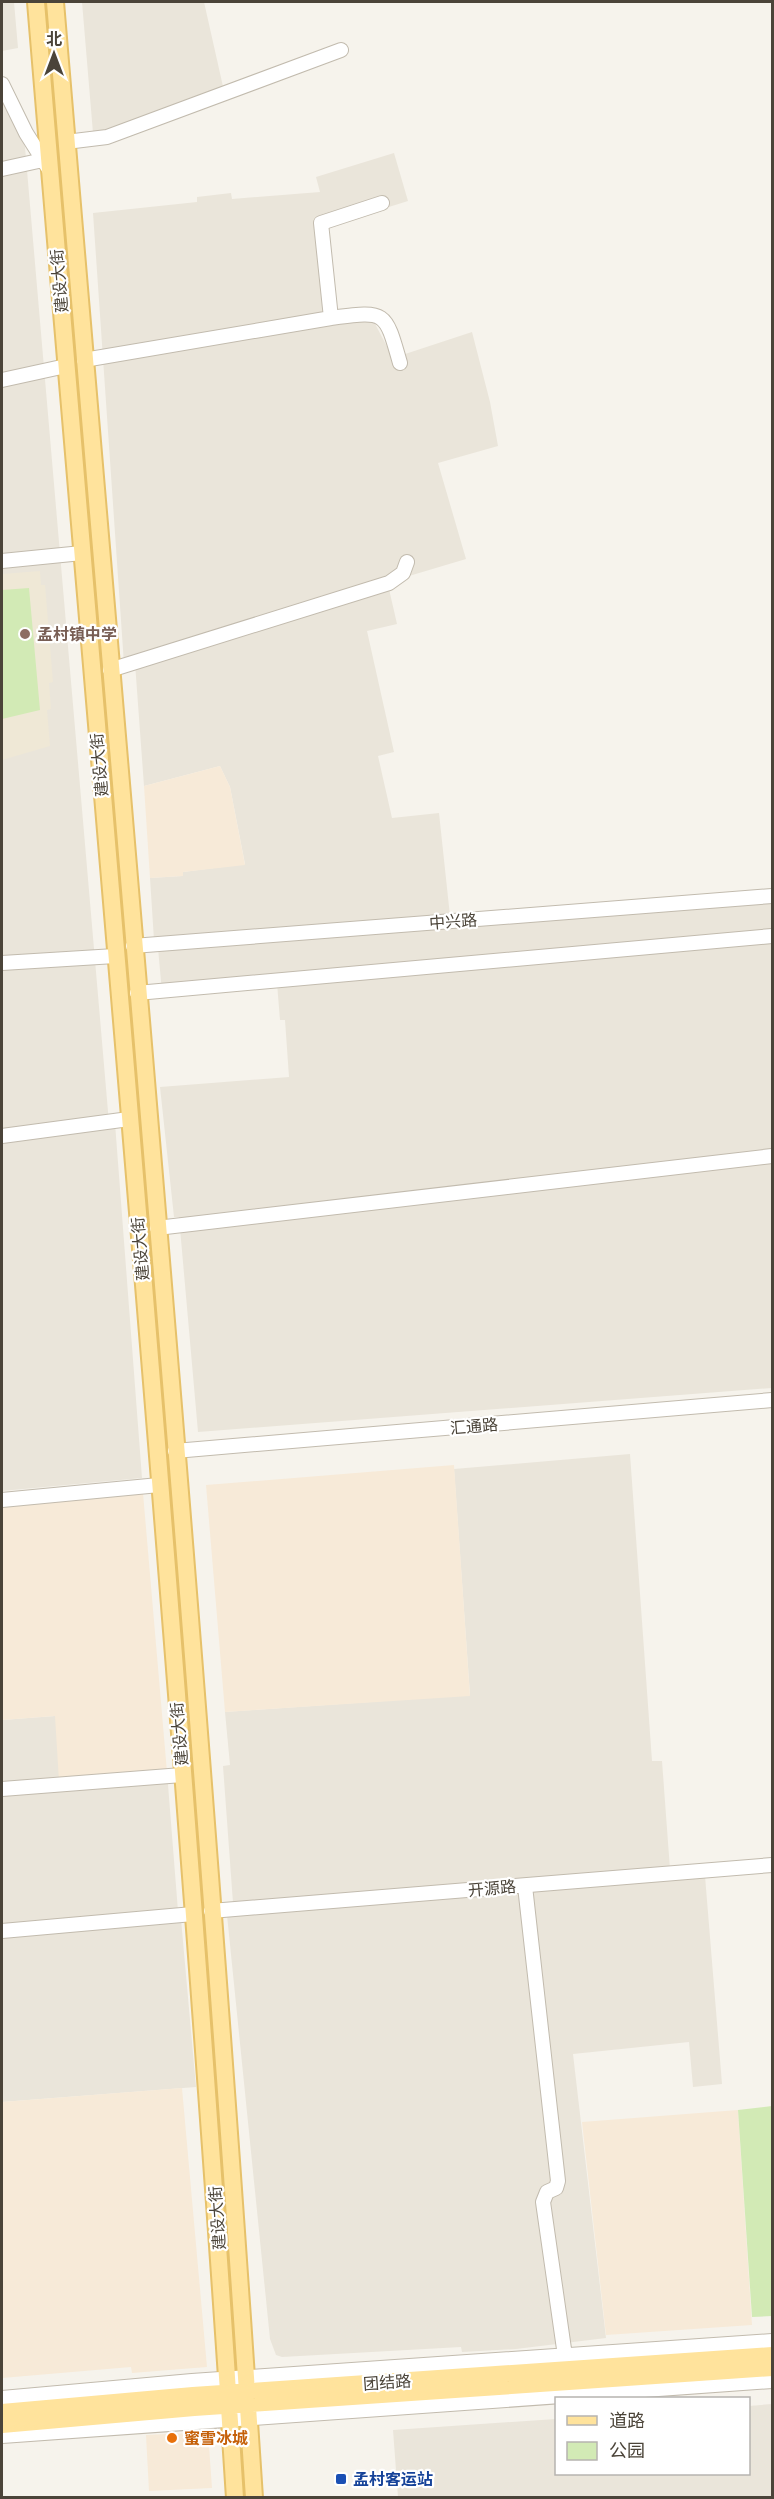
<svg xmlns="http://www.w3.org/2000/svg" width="774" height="2499" font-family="Ubuntu,'Noto Sans SC',sans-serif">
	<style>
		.residential { fill: #eae5da }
		.commercial { fill: #f7ead8 }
		.education { fill: #efe8d6 }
		.green { fill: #d2eab5 }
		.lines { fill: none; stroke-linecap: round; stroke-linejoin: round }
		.minor-casing { stroke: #c2bbae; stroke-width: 16 }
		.major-casing { stroke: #e6c16a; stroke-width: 20 }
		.minor { stroke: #fff; stroke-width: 14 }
		.major { stroke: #ffe39c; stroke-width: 16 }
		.education-dot { fill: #8d6e63; stroke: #fff; stroke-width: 2 }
		.food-dot { fill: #e8710a; stroke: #fff; stroke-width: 2 }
		.transit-dot { fill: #1a4fb4; stroke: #fff; stroke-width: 2 }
		.labels { text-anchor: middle; stroke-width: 4.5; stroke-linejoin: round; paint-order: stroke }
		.street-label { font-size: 16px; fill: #4b4439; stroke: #fff }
		.education-label { font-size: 16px; font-weight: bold; fill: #785e54; stroke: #fff; text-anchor: start }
		.food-label { font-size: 16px; font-weight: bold; fill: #c56008; stroke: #fff; text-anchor: start }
		.transit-label { font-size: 16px; font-weight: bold; fill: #164399; stroke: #fff; text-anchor: start }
	</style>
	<rect width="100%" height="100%" fill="#f6f3ec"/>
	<path class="residential" d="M2 2H14L18 48 2 51Z
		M82 2H204L224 91 112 131 93 133Z
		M2 95 25 147 109 1123H115L142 1478 2 1491Z
		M394 153 408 201 325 227 337 322 372 318 393 358 472 332 490 402 498 446 438 463 466 559 409 576 389 589 397 624 367 631 394 752 378 756 392 818 439 813 450 916 154 940 150 878 182 876 183 872 245 864 230 787 220 766 144 786 135 663 124 664 93 213 197 202V197L231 193 232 199 320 192 316 177Z
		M772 900V1388L198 1432 179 1217H174L160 1087 289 1077 285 1020H280L277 983 162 992 158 948Z
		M630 1454 652 1761H662L670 1869 233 1903 223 1766 230 1765 225 1712 470 1695 454 1469Z
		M55 1716 167 1772 178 1911 2 1927V1720Z
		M705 1876 722 2084 693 2087 689 2042 573 2054 606 2338 516 2349 462 2352 461 2347 282 2357 276 2355 270 2339 227 1915Z
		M181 1919 196 2087 2 2102V1934Z
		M772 2404V2497H398L393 2430 556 2419V2474H748L749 2406Z"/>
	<path class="commercial" d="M220 766 230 787 245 865 183 872V876L150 878 144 786Z
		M454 1465 470 1696 225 1712 206 1485Z
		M143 1493 167 1772 59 1781 55 1716 2 1720V1507Z
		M182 2088 207 2367 132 2373 131 2367 2 2378V2102Z
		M738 2110 752 2325 606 2335 582 2122Z
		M208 2432 212 2488 149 2491 146 2435Z"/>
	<path class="education" d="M40 571 41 585H45L53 682 49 683 51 709 47 710 50 746 2 760V574Z"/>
	<path class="green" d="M29 588 40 710 2 719V590Z
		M772 2106V2316L752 2317 738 2110Z"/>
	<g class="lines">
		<defs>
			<path id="minor" d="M2 84 26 133 50 171
				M66 142 107 137 341 50
				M2 169 43 160
				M331 318C386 311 385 310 400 363
				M84 360 331 318 321 223 382 203
				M2 380 66 366
				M2 561 82 553
				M110 670 389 583 403 573 407 562
				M133 946 772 896
				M2 963 115 956
				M137 993 772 936
				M2 1136 129 1119
				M157 1228 772 1156
				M175 1451 772 1400
				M2 1500 159 1485
				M2 1789 182 1775
				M525 1886 558 2181 556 2188 547 2192 543 2202 565 2356
				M211 1911 772 1865
				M2 1931 193 1914
				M2 2398 192 2381 772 2341
				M2 2436 772 2381"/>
			<path id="major" d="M36 2C105 833 181 1665 235 2498
				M55 2C124 833 200 1665 254 2498
				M2 2412 193 2395 772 2355
				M2 2425 194 2408 772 2368"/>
		</defs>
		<use href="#minor" class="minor-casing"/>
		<use href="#major" class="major-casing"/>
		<use href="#minor" class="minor"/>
		<use href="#major" class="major"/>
	</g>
	<circle class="education-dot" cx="25" cy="634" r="6"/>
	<circle class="food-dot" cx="172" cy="2438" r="6"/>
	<rect class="transit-dot" x="335" y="2473" width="12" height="12" rx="3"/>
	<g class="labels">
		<g class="street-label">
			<text transform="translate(59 281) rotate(-95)" y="6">建设大街</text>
			<text transform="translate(99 765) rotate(-95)" y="6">建设大街</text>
			<text transform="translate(453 921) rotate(-4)" y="6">中兴路</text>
			<text transform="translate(140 1249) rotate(-95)" y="6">建设大街</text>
			<text transform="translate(474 1426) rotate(-5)" y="6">汇通路</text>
			<text transform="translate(179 1734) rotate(-95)" y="6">建设大街</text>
			<text transform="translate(492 1888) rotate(-5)" y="6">开源路</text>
			<text transform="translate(217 2218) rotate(-94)" y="6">建设大街</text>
			<text transform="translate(387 2382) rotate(-4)" y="6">团结路</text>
		</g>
		<g class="education-label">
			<text x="37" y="640">孟村镇中学</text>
		</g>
		<g class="food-label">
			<text x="184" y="2444">蜜雪冰城</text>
		</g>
		<g class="transit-label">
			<text x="353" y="2485">孟村客运站</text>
		</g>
	</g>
	<rect width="774" height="2499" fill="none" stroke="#4b4439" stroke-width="6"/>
	<rect x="555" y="2397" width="195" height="78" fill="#ffffff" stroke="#b7b4b0" stroke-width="1.5"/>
	<rect x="567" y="2416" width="30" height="9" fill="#ffe39c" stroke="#b7b4b0" stroke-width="1.5"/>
	<text x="609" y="2427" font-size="18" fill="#4b4439">道路</text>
	<rect x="567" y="2442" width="30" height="18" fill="#d2eab5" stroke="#b7b4b0" stroke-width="1.5"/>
	<text x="609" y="2457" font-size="18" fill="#4b4439">公园</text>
	<g transform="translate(54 54)" stroke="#ffffff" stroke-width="4.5" paint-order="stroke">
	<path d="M0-4.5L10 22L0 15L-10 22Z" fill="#4b4439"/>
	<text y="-9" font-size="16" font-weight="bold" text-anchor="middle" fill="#4b4439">北</text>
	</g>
</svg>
